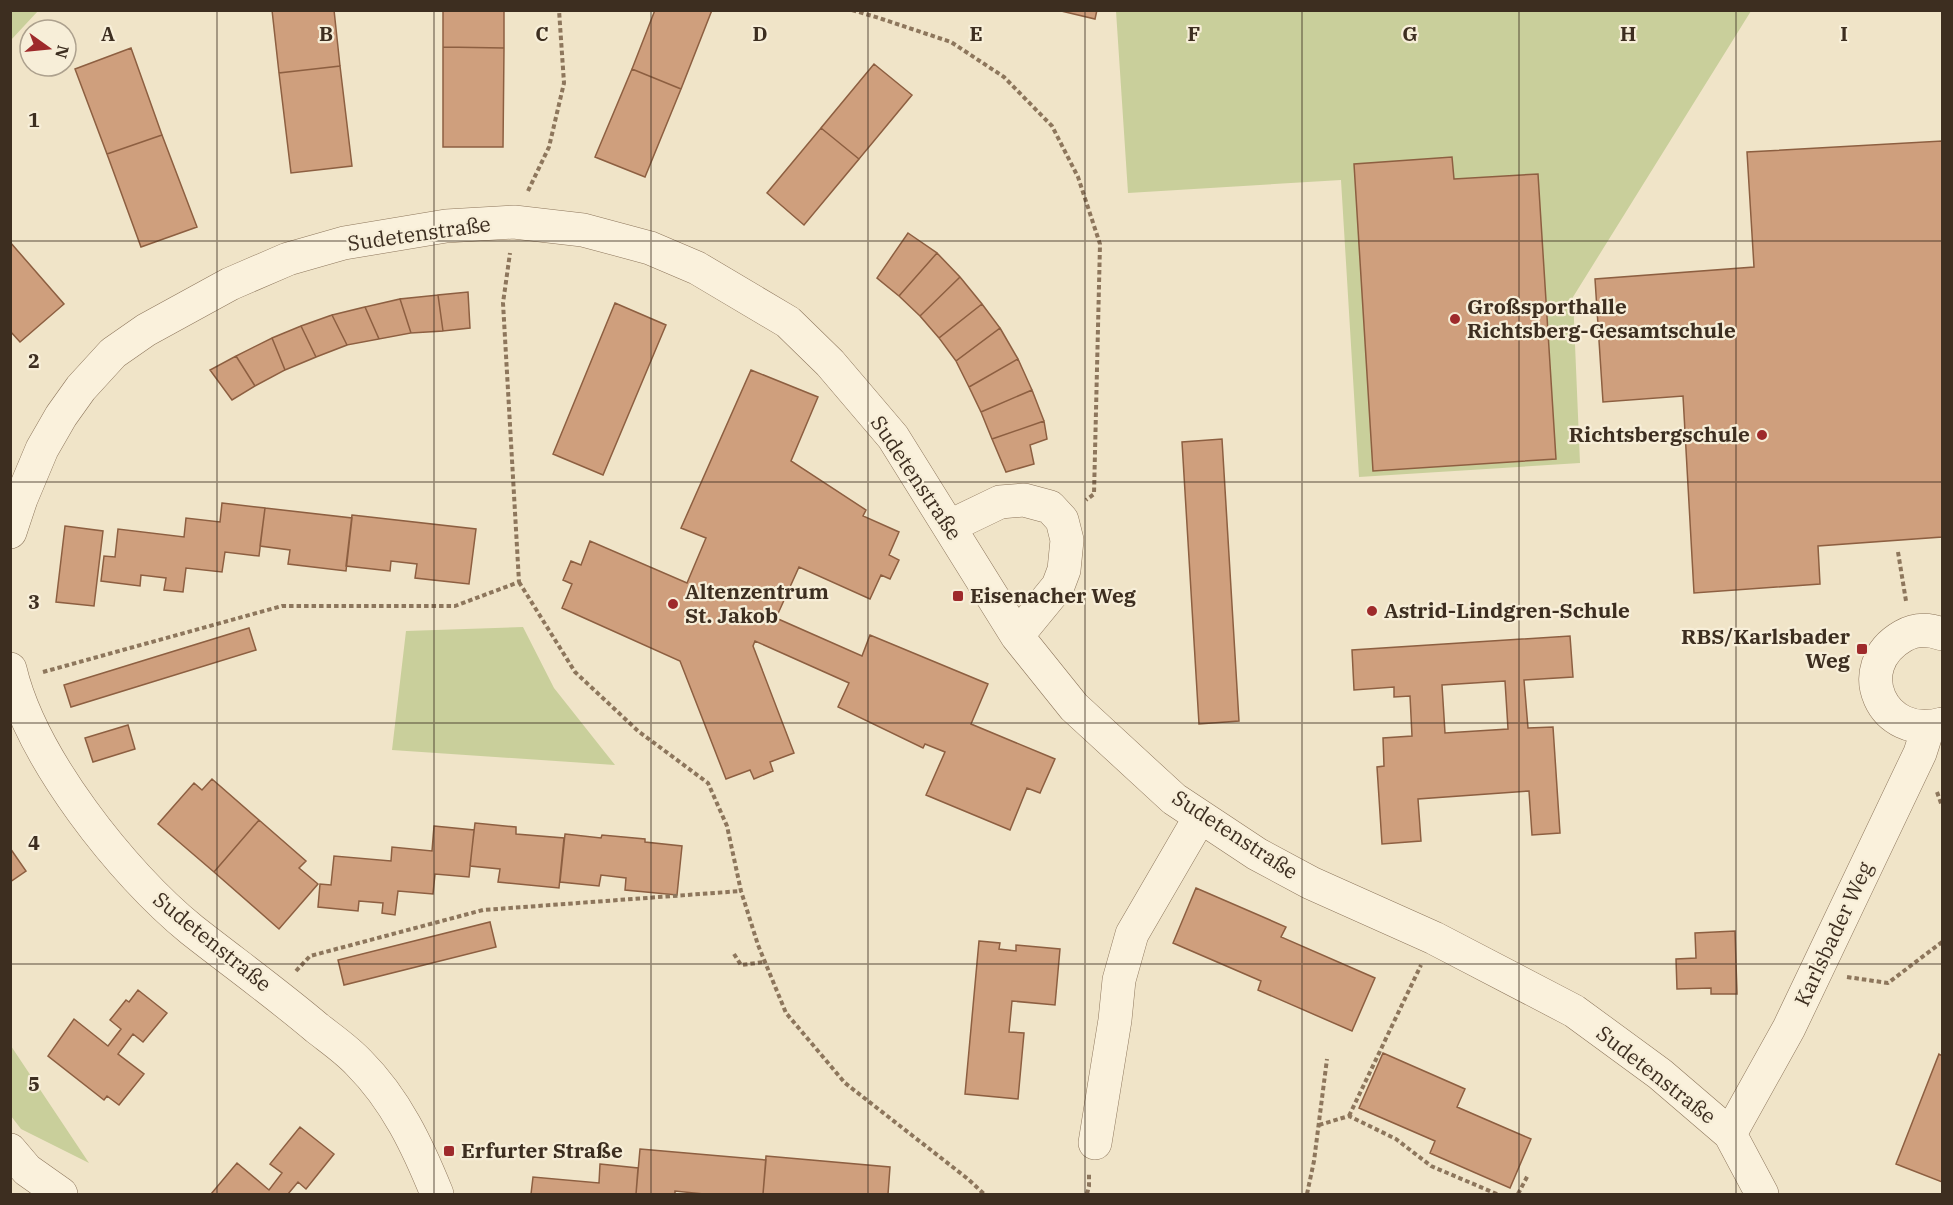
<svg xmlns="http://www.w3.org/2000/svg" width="1953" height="1205" font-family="'IBM Plex Serif',serif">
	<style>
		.green { fill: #c9cf9b }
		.building { fill: #cf9f7d; stroke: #8d5f41; stroke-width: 1.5; fill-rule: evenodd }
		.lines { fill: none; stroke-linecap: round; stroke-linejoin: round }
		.minor-casing { stroke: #8d765c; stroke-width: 34 }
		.path { stroke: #8d765c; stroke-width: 4; stroke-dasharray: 4.5 3; stroke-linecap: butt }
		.minor { stroke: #faf1dc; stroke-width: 33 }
		.grid { fill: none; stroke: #3d2e20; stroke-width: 1.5; stroke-opacity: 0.55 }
		.poi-dot { fill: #9e2a2b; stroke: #f7eed8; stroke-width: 2 }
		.labels { text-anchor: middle; stroke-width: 4.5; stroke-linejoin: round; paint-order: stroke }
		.street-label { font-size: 21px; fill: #3d2e20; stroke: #f7eed8 }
		.poi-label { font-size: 21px; font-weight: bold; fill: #3d2e20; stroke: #f7eed8; text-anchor: start }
		.grid-label { font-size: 20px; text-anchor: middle; font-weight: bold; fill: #3d2e20; stroke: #f7eed8; stroke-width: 4.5; stroke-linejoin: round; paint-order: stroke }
	</style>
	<rect width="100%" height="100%" fill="#f0e4c8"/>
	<path class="green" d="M11 10 38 11 11 40 10 11Z
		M1116 11H1751L1573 297 1580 463 1359 477 1341 180 1128 193Z
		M523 627 554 688 615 765 392 750 406 631Z
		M11 1046 89 1163 21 1129 11 1116Z"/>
	<path class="building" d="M272 10H334L340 66 279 73Z
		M443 10H504V48L443 47Z
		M655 10H712L681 89 632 69Z
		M1057 10H1097L1095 19Z
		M443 47 504 48 503 147H443Z
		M131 48 162 135 107 154 75 69Z
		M874 64 912 95 859 159 821 128Z
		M340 66 352 166 291 173 279 73Z
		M632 69 681 89 645 177 595 157Z
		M821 128 859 159 804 225 767 193Z
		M162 135 197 227 141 247 107 154Z
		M1942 141V537L1818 546 1820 584 1694 593 1683 396 1603 402 1595 279 1754 267 1747 152Z
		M1452 157 1454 179 1538 174 1556 459 1373 471 1354 164Z
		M908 233 937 253 899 296 877 278Z
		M10 242 64 304 20 342 10 331Z
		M937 253 960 277 920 316 899 296Z
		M960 277 982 304 939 338 920 316Z
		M468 292 470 328 443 331 438 295Z
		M438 295 443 331 411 333 400 299Z
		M400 299 411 333 379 339 365 307Z
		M615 303 666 325 603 475 553 454Z
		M982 304 1000 328 956 361 939 338Z
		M365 307 379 339 347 345 332 315Z
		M332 315 347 345 316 357 301 326Z
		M301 326 316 357 285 370 272 338Z
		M1000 328 1018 359 969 387 956 361Z
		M272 338 285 370 255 386 236 356Z
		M236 356 255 386 232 400 210 370Z
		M1018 359 1032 390 981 412 969 387Z
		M751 370 818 397 791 461 866 510 863 516 899 532 889 555 899 560 890 579 881 575 870 599 799 567 776 618 862 656 870 635 988 684 971 724 1055 759 1040 793 1027 788 1010 830 926 795 945 752 925 744 923 748 838 707 849 683 755 641 753 646 794 753 770 762 773 771 754 779 750 770 726 779 680 661 562 608 572 584 563 580 571 561 581 565 590 541 687 583 706 538 681 528Z
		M1032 390 1044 421 992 439 981 412Z
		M1044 421 1047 439 1030 445 1034 464 1006 472 992 439Z
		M1222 439 1239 721 1199 724 1182 442Z
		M222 503 265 508 259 556 225 552 222 572 186 568 183 592 164 590 166 578 141 575 140 586 101 581 104 556 115 557 118 529 184 537 186 518 220 522Z
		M265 508 352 518 346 571 288 564 290 550 260 546Z
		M352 515 476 529 469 584 415 578 417 564 391 561 390 571 346 566Z
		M65 526 103 531 94 606 56 602Z
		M249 628 256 650 71 707 64 685Z
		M1570 636 1573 677 1524 680 1528 728 1553 727 1560 833 1532 835 1529 791 1418 799 1421 841 1382 844 1377 767 1384 766 1383 738 1412 736 1410 696 1394 697V687L1354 690 1352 650ZM1505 681 1508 729 1445 733 1442 685Z
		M128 725 135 749 93 762 85 738Z
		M212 779 259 820 214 872 158 824 194 783 202 790Z
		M259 820 306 861 299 868 318 884 279 929 214 872Z
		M475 823 516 827V834L564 838 559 888 498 882 500 869 470 866Z
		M434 826 474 830 469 877 435 874 433 894 398 891 395 915 382 913 383 903 359 901 358 911 318 907 320 884 331 885 334 856 391 861 392 847 432 851Z
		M565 834 601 838 602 835 645 839V842L682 846 677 895 625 890 626 878 601 875 599 886 560 882Z
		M10 848 26 871 10 882Z
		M1196 888 1286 927 1281 937 1375 978 1352 1031 1258 990 1261 981 1173 943Z
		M490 922 496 947 344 985 338 960Z
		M1735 931 1737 994H1711V988L1677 989 1676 959 1696 958 1695 933Z
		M979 941 1000 943 999 949 1016 951V945L1060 949 1055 1005 1012 1001 1009 1032 1024 1033 1018 1099 965 1094Z
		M138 990 167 1013 143 1042 133 1034 118 1054 144 1074 119 1105 107 1096 104 1100 48 1056 74 1019 108 1046 121 1029 110 1020 126 1000 129 1002Z
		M1383 1053 1465 1089 1457 1107 1531 1139 1510 1188 1430 1153 1435 1141 1359 1108Z
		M1939 1054 1942 1056V1182L1896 1164Z
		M300 1127 334 1154 306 1189 298 1182 288 1194H211L237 1163 269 1190 282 1173 270 1164Z
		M640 1149 766 1160 763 1194H704L675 1191V1194H636Z
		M766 1156 890 1167 888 1194H763Z
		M600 1164 638 1168 636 1194H531L533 1177 599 1183Z"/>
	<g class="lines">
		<defs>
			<path id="minor" d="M950 526 1000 502 1024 500 1050 507 1062 520 1067 540 1064 570 1058 586 1017 636
				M10 532 21 499 42 449 61 416 81 388 113 353 146 330 230 284 288 259 344 243 446 226 514 222 583 230 650 248 697 268 788 322 830 363 893 437 1017 636 1074 707 1174 799 1257 854 1311 883 1434 938 1574 1011 1660 1074 1730 1134 1762 1194
				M1942 634C1929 629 1915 629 1903 636 1849 667 1882 741 1942 724
				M10 669C31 758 122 873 192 930 234 963 277 994 317 1028 331 1039 347 1050 359 1063 396 1100 418 1147 437 1194
				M1730 1134 1789 1028 1920 753 1928 728
				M1095 1143 1115 1020 1119 980 1132 934 1200 817
				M10 1150 27 1170 61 1194"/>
		</defs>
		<use href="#minor" class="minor-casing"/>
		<path class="path" d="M852 10 879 18 951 42 1004 77 1052 126 1078 177 1100 244 1094 494 1086 500
			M528 191 549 147 564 83 559 10
			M1898 552 1906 601
			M519 582 575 672 638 731 708 783 727 826 741 891 758 945 786 1013 845 1083 968 1179 984 1194
			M43 672 282 606H455L519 582 503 303 510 253
			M1937 792 1942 806
			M734 954 741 965 764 962
			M296 971 310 956 483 910 741 891
			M1847 977 1888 983 1942 942
			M1349 1116 1421 965
			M1319 1125 1349 1116 1396 1139 1431 1166 1497 1194
			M1087 1194 1089 1186V1172
			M1307 1194 1314 1161 1327 1059
			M1518 1194 1528 1175"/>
		<use href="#minor" class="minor"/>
	</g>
	<path class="grid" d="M217 10V1194M434 10V1194M651 10V1194M868 10V1194M1085 10V1194M1302 10V1194M1519 10V1194M1736 10V1194M10 241H1942M10 482H1942M10 723H1942M10 964H1942"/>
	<g class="poi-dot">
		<circle cx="1455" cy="319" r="6"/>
		<circle cx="1762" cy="435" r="6"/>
		<rect x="952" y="590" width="12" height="12" rx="3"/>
		<circle cx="673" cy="604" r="6"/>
		<circle cx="1372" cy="611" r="6"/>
		<rect x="1856" y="643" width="12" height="12" rx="3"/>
		<rect x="443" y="1145" width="12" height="12" rx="3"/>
	</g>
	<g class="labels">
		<g class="street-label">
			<text transform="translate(419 234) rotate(-8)" y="7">Sudetenstraße</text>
			<text transform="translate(916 478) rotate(56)" y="7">Sudetenstraße</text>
			<text transform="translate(1235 835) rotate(33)" y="7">Sudetenstraße</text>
			<text transform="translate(1834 934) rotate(-65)" y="7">Karlsbader Weg</text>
			<text transform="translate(212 942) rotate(39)" y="7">Sudetenstraße</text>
			<text transform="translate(1656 1075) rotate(38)" y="7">Sudetenstraße</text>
		</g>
		<g class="poi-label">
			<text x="1467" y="314">Großsporthalle<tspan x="1467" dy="24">Richtsberg-Gesamtschule</tspan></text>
			<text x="1750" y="442" text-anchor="end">Richtsbergschule</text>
			<text x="685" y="599">Altenzentrum<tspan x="685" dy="24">St. Jakob</tspan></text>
			<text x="970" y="603">Eisenacher Weg</text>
			<text x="1384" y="618">Astrid-Lindgren-Schule</text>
			<text x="1850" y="644" text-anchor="end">RBS/Karlsbader<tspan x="1850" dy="24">Weg</tspan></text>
			<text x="461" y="1158">Erfurter Straße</text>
		</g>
	</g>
	<g class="grid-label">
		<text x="108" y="41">A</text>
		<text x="326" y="41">B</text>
		<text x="542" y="41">C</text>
		<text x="760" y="41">D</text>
		<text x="976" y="41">E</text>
		<text x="1194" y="41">F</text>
		<text x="1410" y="41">G</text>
		<text x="1628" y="41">H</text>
		<text x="1844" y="41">I</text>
		<text x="34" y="127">1</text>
		<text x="34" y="368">2</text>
		<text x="34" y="609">3</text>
		<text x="34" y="850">4</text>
		<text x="34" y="1091">5</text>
	</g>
	<rect width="1953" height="1205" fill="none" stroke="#3d2e20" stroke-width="24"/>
	<g transform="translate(48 48) rotate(105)"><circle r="28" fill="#f7eed8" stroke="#ada18e" stroke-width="1.5"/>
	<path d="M0-4.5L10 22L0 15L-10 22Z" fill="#9e2a2b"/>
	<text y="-9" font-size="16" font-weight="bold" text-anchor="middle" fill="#3d2e20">N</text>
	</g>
</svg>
